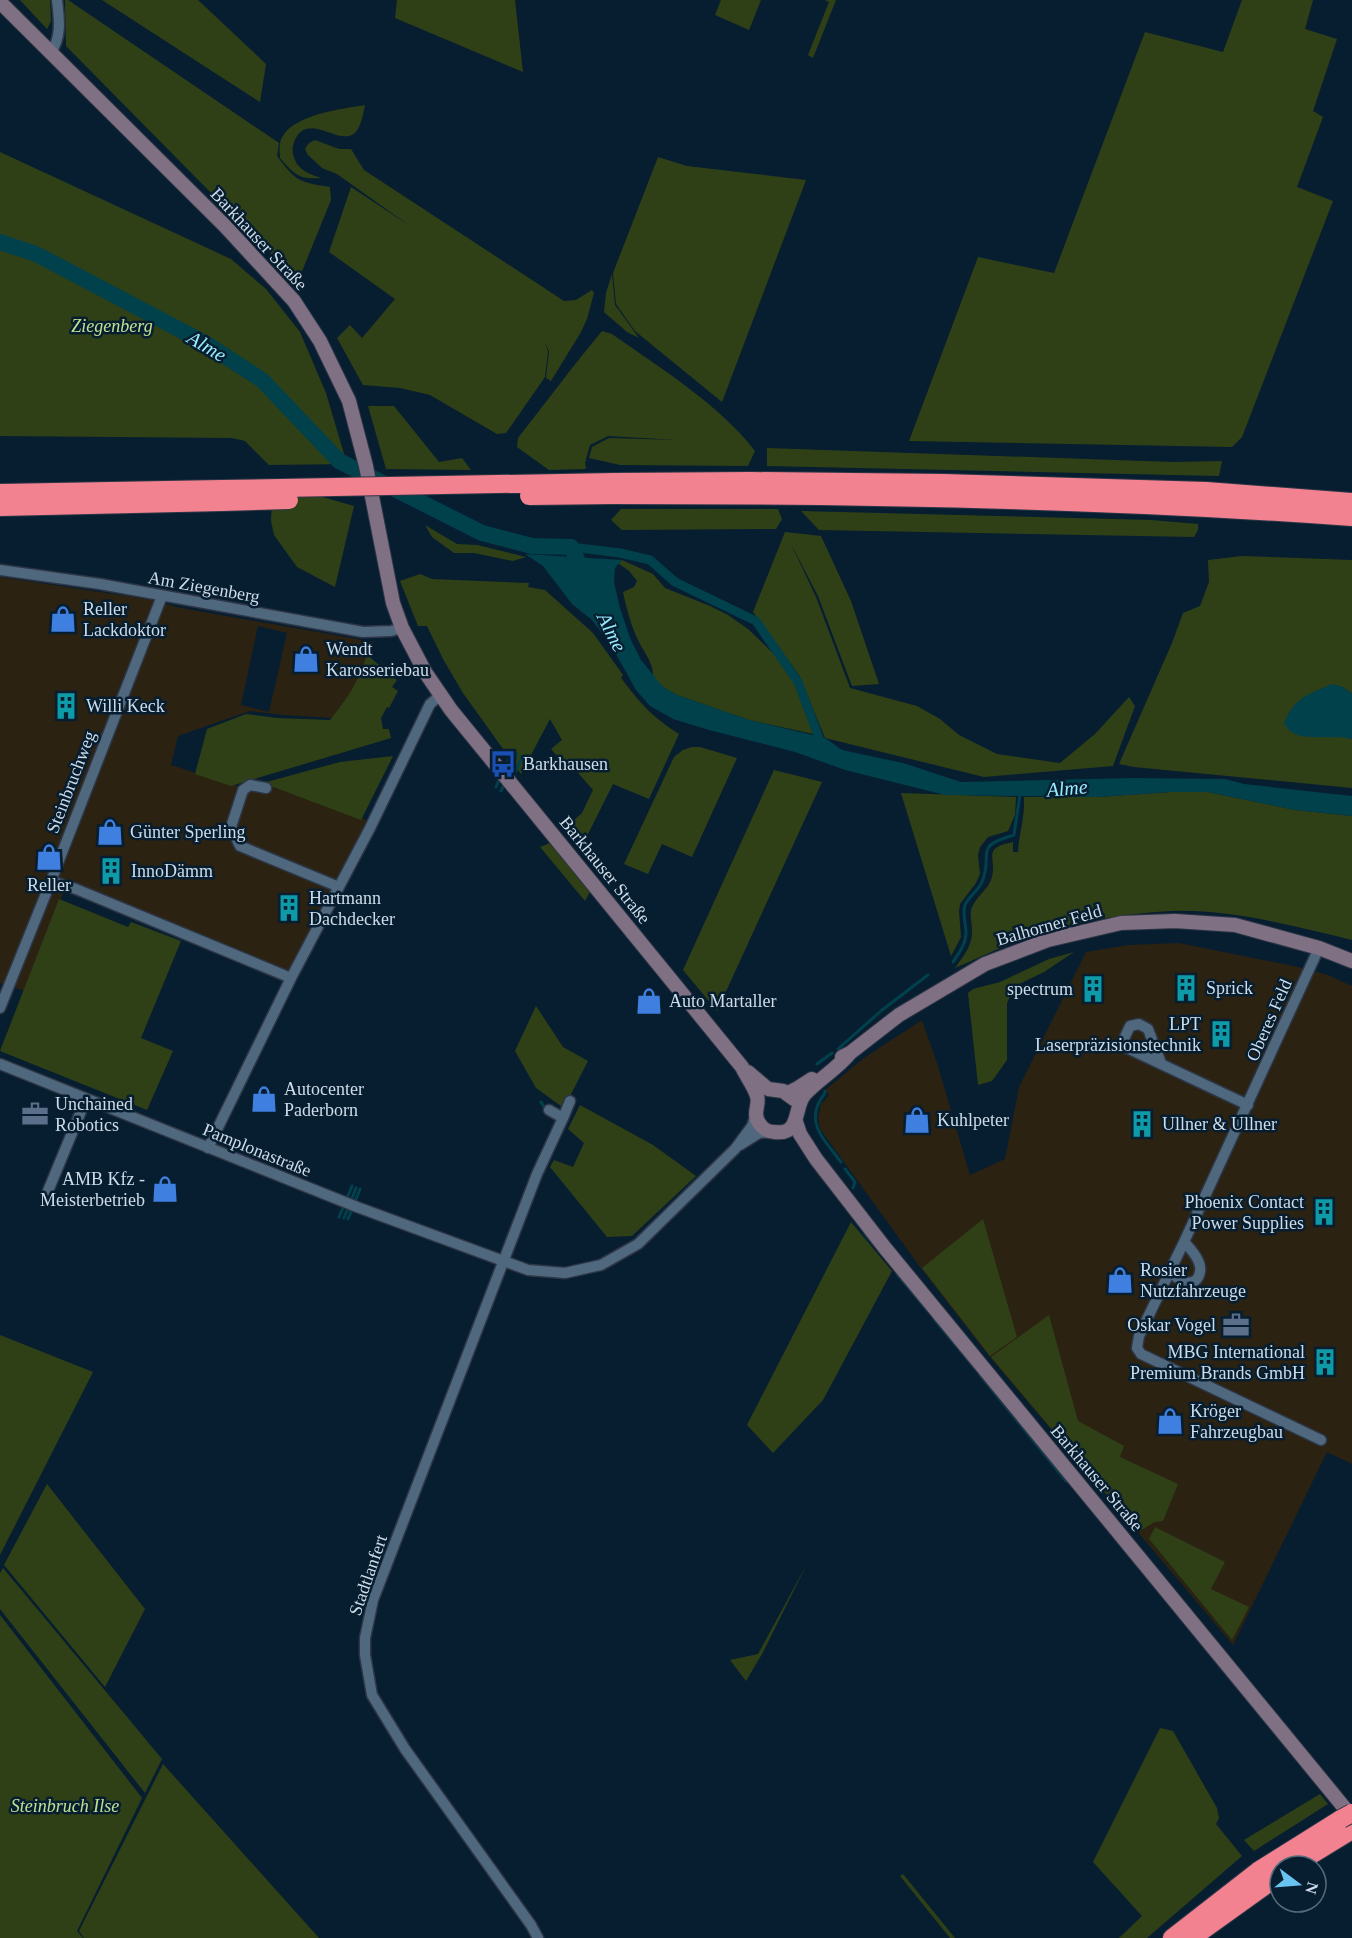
<svg xmlns="http://www.w3.org/2000/svg" width="1352" height="1938" font-family="Georgia,serif">
	<style>
		.industrial { fill: #2b2212; fill-rule: evenodd }
		.green { fill: #304016 }
		.water { fill: #00414c }
		.lines { fill: none; stroke-linecap: round; stroke-linejoin: round }
		.stream { stroke: #00414c; stroke-width: 3 }
		.canal { stroke: #00414c; stroke-width: 9 }
		.river { stroke: #00414c; stroke-width: 16 }
		.street-casing { stroke: #2d3646; stroke-width: 13 }
		.secondary-casing { stroke: #2d3646; stroke-width: 16 }
		.highway-casing { stroke: #2d3646; stroke-width: 20 }
		.street { stroke: #4f687e; stroke-width: 10 }
		.secondary { stroke: #807083; stroke-width: 14 }
		.highway { stroke: #f2828f; stroke-width: 18 }
		.highway-bridge-casing { stroke: #2d3646; stroke-width: 20; stroke-linecap: butt }
		.highway-bridge { stroke: #f2828f; stroke-width: 18 }
		.labels { text-anchor: middle; stroke-width: 5; stroke-linejoin: round; paint-order: stroke }
		.street-label { font-size: 18px; fill: #cedce9; stroke: #071e30 }
		.park-label { font-size: 18px; font-style: italic; fill: #c0e093; stroke: #071e30 }
		.poi-label { font-size: 18px; fill: #cedce9; stroke: #071e30; text-anchor: start }
		.water-label { font-size: 20px; font-style: italic; fill: #98ecff; stroke: #071e30 }
	</style>
	<rect width="100%" height="100%" fill="#071e30"/>
	<path class="industrial" d="M0 577 153 600 176 607 374 642 356 690 335 718 283 715 250 711 178 736 171 765 237 786 257 779 372 822 295 975 66 886 25 991 0 983ZM258 626 287 633 269 712 241 705Z
		M1179 943 1298 967 1328 975 1352 986V1464L1327 1452 1233 1645 990 1357 920 1267 820 1129 818 1118 821 1104 829 1095 825 1090 864 1058 922 1020 937 1063 970 1175 1005 1159 1019 1087 1086 952 1128 945ZM1149 1539 1224 1562 1211 1589 1232 1640Z"/>
	<path class="green" d="M20 0H50L51 21 47 29Z
		M65 0H68L279 143 277 156C296 181 298 182 330 187L331 200 298 281 66 46Z
		M102 0H198L266 64 260 102Z
		M397 0H515L523 72 395 18Z
		M721 0H761L749 30 715 15Z
		M825 0H836L813 58 808 55 829 2Z
		M1242 0H1313L1305 29 1337 39 1313 111 1323 117 1297 187 1333 201 1242 437 1232 447 909 441 978 257 1054 273 1145 32 1223 52Z
		M365 105C363 114 361 130 352 135 335 143 306 111 294 142 291 150 293 157 297 164 303 172 312 175 321 178 299 180 294 174 280 158 280 154 279 148 280 144 285 115 342 109 365 105Z
		M315 140 339 149H351L364 170 564 301 576 300 592 290 594 293 587 319 581 332 551 381 546 378 549 351 544 341 548 351 545 377 506 433 497 434 430 395 400 388 363 385 337 338 350 325 362 338 395 299 329 252 351 187 410 226 337 174 322 168 308 155 305 149 309 143Z
		M0 152 231 259 266 289 300 332 326 393 347 464 269 465 245 441 232 438 0 436Z
		M658 157 687 166 806 180 722 402 635 331 616 304 613 273Z
		M612 274 615 305 639 338 627 332 604 312 606 293Z
		M602 331 612 334C660 368 719 404 755 451L748 466 620 465 589 458 592 447 609 438 677 440 608 436 590 445 585 463 586 469 549 470 517 447 518 438 576 363Z
		M368 406H394L439 462 462 458 471 470 386 469Z
		M767 448 1173 462 1222 461 1219 476 767 466Z
		M273 483 354 506 335 587 297 567 274 535 271 521Z
		M621 509H778L782 519 776 529 622 530 611 520Z
		M801 511 1151 520 1198 524V530L1194 537 819 530Z
		M425 525 457 544 477 545 526 557 513 561 474 553H454L432 537Z
		M785 532 821 536 851 601 879 684 852 686 818 596 790 542 816 597 850 688 917 706 940 719 959 735 997 754 1060 763 1095 734 1129 697 1135 706 1113 766 984 777 825 738 799 675 753 612Z
		M1242 556 1352 560V694L1343 687 1313 737H1345L1352 739V788L1134 767 1119 764 1172 643 1183 613 1200 606 1209 582 1208 560Z
		M622 560 653 574 665 588 710 606 728 615 748 629 779 659 795 683 813 734 749 720 677 695 663 687 653 677C654 664 645 654 639 642 631 626 627 610 623 592L634 587 637 581 629 571 618 563Z
		M420 574 432 579 529 583 528 587 545 590 593 633 623 675 621 678C641 704 651 716 679 734L649 799 613 784 580 850 564 829 582 813 593 790 573 767 570 771 551 749 562 740 550 719 521 774 463 693 443 659 427 626H418L400 581Z
		M367 655 397 680 392 687 398 691 389 708 387 707 381 718 383 729H389L391 738 231 786 195 774 207 729 246 714 277 718 330 720C349 696 357 684 367 655Z
		M692 747H700L737 758 692 857 662 844 648 874 624 864 674 757 683 750Z
		M393 756 361 820 263 783 340 762Z
		M774 770 822 782 717 1011 683 970Z
		M1171 792H1208L1295 810 1352 816V940C1294 926 1231 909 1171 911 1130 913 1088 920 1049 930 1016 939 985 955 955 968 963 957 973 945 972 930 972 922 969 914 972 907 977 896 987 890 991 880 999 858 979 849 1013 842V852H1018C1019 832 1025 819 1024 797H1098Z
		M901 793 1016 797 1015 815 1008 831 988 837 980 847 978 855 980 874 976 883 960 904 959 911 961 937 951 956Z
		M550 843 590 892 585 901 540 847Z
		M59 899 128 927 131 922 181 941 141 1038 173 1051 147 1110 0 1051Z
		M1074 952 1044 972 1015 986 1007 1003V1060L992 1081 978 1085 968 993 973 989 1000 982 1049 959Z
		M536 1006 563 1047 588 1061 569 1098 565 1097 561 1106 536 1088 515 1051Z
		M580 1105 653 1145 696 1176 632 1236 607 1237 550 1167 554 1160 573 1167 584 1143 568 1129Z
		M983 1219 1017 1337 990 1356 922 1268Z
		M851 1222 892 1271 823 1400 773 1453 747 1425Z
		M1049 1315 1078 1421 1124 1446 1120 1457 1178 1484 1163 1521 1155 1522 1138 1532 991 1357Z
		M0 1335 93 1372 0 1555Z
		M47 1484 145 1609 105 1687 4 1565Z
		M1155 1527 1225 1562 1211 1589 1249 1607 1232 1640 1149 1539Z
		M808 1562 762 1654 746 1681 730 1660 758 1654Z
		M3 1568 162 1759 145 1793 0 1609V1573Z
		M0 1615 142 1798 77 1931 83 1938H0Z
		M1160 1728 1173 1731 1217 1808 1219 1818 1216 1824 1242 1856 1147 1938H1119L1142 1916 1093 1862Z
		M163 1764 319 1938H84L79 1931Z
		M1320 1794 1328 1804 1254 1851 1244 1840Z
		M903 1874 955 1938H950L900 1876Z"/>
	<path class="water" d="M525 554 622 560 615 568 614 582 620 608 630 638 641 660 663 687 677 695 749 720 825 738 842 750 903 763 961 782 1132 778 1225 779 1244 784 1352 796V816L1295 810 1208 792H1171L1098 797 945 795 845 770 795 752 709 730 673 719 650 706 636 690 612 647 592 620 572 604 543 566Z
		M1333 684 1343 687 1352 694V739C1335 734 1304 742 1290 731 1288 729 1286 726 1284 723 1295 697 1308 694 1333 684Z"/>
	<g class="lines">
		<path class="stream" d="M504 769 512 752
			M509 773 517 754
			M512 780 522 757
			M496 787 500 778
			M501 791 505 782
			M953 962C959 953 966 944 966 933 966 924 962 913 965 905 969 896 978 891 982 882 994 852 972 847 1014 835L1020 794
			M838 1049 882 1010 928 975
			M817 1064 832 1053
			M825 1091V1093C803 1121 823 1138 841 1162
			M541 1102 544 1107
			M845 1169 855 1182 853 1188
			M339 1217 352 1186
			M344 1218 356 1188
			M348 1219 360 1189
			M865 1234 881 1253
			M897 1274 928 1311
			M934 1319 974 1367
			M980 1375 1066 1481"/>
		<path class="canal" d="M571 547 620 553 650 560 675 582 756 621 798 682 822 746"/>
		<path class="river" d="M0 242 36 254 205 343 262 380 339 461 482 533 532 546 571 547 585 576"/>
		<defs>
			<path id="street" d="M51 52C62 37 59 18 57 0
				M0 570 100 584 363 632 391 631 402 628
				M162 596 51 881 76 889 291 978
				M266 788 250 785 243 790 231 827 240 846 339 887
				M0 1008 51 881
				M1161 1063 1148 1029 1139 1024 1130 1026 1123 1041 1127 1048 1248 1105
				M0 1064 357 1207 528 1270 565 1273 601 1265 638 1244 735 1149 752 1126 756 1114
				M563 1118 570 1101
				M740 1145 759 1133 772 1132
				M208 1148 291 978 370 828 430 704 441 695
				M48 1191 86 1099
				M1184 1242 1170 1271C1177 1280 1196 1291 1200 1272 1202 1262 1191 1249 1184 1242L1319 948
				M1170 1271 1139 1336 1137 1348 1141 1354 1321 1440
				M538 1938 531 1925 405 1749 372 1695 365 1655V1638L373 1600 537 1174 563 1118 549 1110"/>
			<path id="secondary" d="M0 2 225 226 294 301 320 341 349 401 366 466 393 603 402 628 425 672 451 710 742 1067C746 1076 754 1086 757 1096 760 1105 752 1113 759 1123 762 1128 768 1132 774 1132 802 1136 793 1107 805 1094 819 1079 837 1069 850 1053
				M842 1057 850 1053 899 1015 985 964 1048 940 1121 923 1175 921 1235 925 1319 948 1352 961
				M748 1072 768 1089 783 1091 794 1099
				M788 1093 798 1088 812 1079
				M796 1122 800 1134 816 1159 885 1248 1352 1817"/>
			<path id="highway" d="M615 482 751 481 943 483 1206 491 1352 502
				M0 493 222 489
				M612 495C859 495 1106 499 1352 517
				M0 507 222 502
				M1293 1866 1352 1830
				M1172 1938 1258 1871 1341 1819
				M1192 1938 1280 1875"/>
		</defs>
		<use href="#street" class="street-casing"/>
		<use href="#secondary" class="secondary-casing"/>
		<use href="#highway" class="highway-casing"/>
		<use href="#street" class="street"/>
		<use href="#secondary" class="secondary"/>
		<use href="#highway" class="highway"/>
		<defs>
			<path id="highway-bridge" d="M222 489 615 482
				M529 496 612 495
				M222 502 289 500
				M1341 1819 1352 1813"/>
		</defs>
		<use href="#highway-bridge" class="highway-bridge-casing"/>
		<use href="#highway-bridge" class="highway-bridge"/>
	</g>
	<defs>
		<symbol id="shop-bare" viewBox="-9 -9 18 18"><path d="M-5-2.5h2.3a2.7 3.5 0 0 1 5.4 0H5L5.5 6h-11ZM-1.5-2.5h3a1.5 2.3 0 0 0-3 0Z" fill="#3f7fe0" stroke="#071e30" stroke-width="2.5" paint-order="stroke"/></symbol>
		<symbol id="building-bare" viewBox="-9 -9 18 18"><path d="M-4-6H4V6H1V3H-1V6H-4ZM-2.5-4.3h1.7v1.8h-1.7ZM.8-4.3h1.7v1.8H.8ZM-2.5-1h1.7V.8h-1.7ZM.8-1h1.7V.8H.8Z" fill="#0f9aa8" stroke="#071e30" stroke-width="2.5" paint-order="stroke"/></symbol>
		<symbol id="bus-bare" viewBox="-9 -9 18 18"><path d="M-5-6H5V4H4V6H2V4H-2V6H-4V4H-5ZM-3.5-4V0h7V-4ZM-3.5 1.2v1.5H-2V1.2ZM2 1.2v1.5H3.5V1.2Z" fill="#1a4fb4" stroke="#071e30" stroke-width="2.5" paint-order="stroke"/></symbol>
		<symbol id="office-bare" viewBox="-9 -9 18 18"><path d="M-6-3h4V-5.5h4V-3h4V5H-6ZM-1-4.5V-3h2v-1.5ZM-6 0V1H6V0Z" fill="#5c6f8a" stroke="#071e30" stroke-width="2.5" paint-order="stroke"/></symbol>
	</defs>
	<g fill-rule="evenodd">
		<use href="#shop-bare" x="44" y="600" width="38" height="38"/>
		<use href="#shop-bare" x="287" y="640" width="38" height="38"/>
		<use href="#building-bare" x="47" y="687" width="38" height="38"/>
		<use href="#bus-bare" x="484" y="745" width="38" height="38"/>
		<use href="#shop-bare" x="91" y="813" width="38" height="38"/>
		<use href="#shop-bare" x="30" y="838" width="38" height="38"/>
		<use href="#building-bare" x="92" y="852" width="38" height="38"/>
		<use href="#building-bare" x="270" y="889" width="38" height="38"/>
		<use href="#building-bare" x="1167" y="969" width="38" height="38"/>
		<use href="#building-bare" x="1074" y="970" width="38" height="38"/>
		<use href="#shop-bare" x="630" y="982" width="38" height="38"/>
		<use href="#building-bare" x="1202" y="1015" width="38" height="38"/>
		<use href="#shop-bare" x="245" y="1080" width="38" height="38"/>
		<use href="#office-bare" x="16" y="1095" width="38" height="38"/>
		<use href="#shop-bare" x="898" y="1101" width="38" height="38"/>
		<use href="#building-bare" x="1123" y="1105" width="38" height="38"/>
		<use href="#shop-bare" x="146" y="1170" width="38" height="38"/>
		<use href="#building-bare" x="1305" y="1193" width="38" height="38"/>
		<use href="#shop-bare" x="1101" y="1261" width="38" height="38"/>
		<use href="#office-bare" x="1217" y="1306" width="38" height="38"/>
		<use href="#building-bare" x="1306" y="1343" width="38" height="38"/>
		<use href="#shop-bare" x="1151" y="1402" width="38" height="38"/>
	</g>
	<g class="labels">
		<g class="street-label">
			<text transform="translate(259 239) rotate(47)" y="6">Barkhauser Straße</text>
			<text transform="translate(204 587) rotate(10)" y="6">Am Ziegenberg</text>
			<text transform="translate(71 782) rotate(-69)" y="6">Steinbruchweg</text>
			<text transform="translate(605 870) rotate(51)" y="6">Barkhauser Straße</text>
			<text transform="translate(1049 925) rotate(-16)" y="6">Balhorner Feld</text>
			<text transform="translate(1269 1020) rotate(-66)" y="6">Oberes Feld</text>
			<text transform="translate(257 1150) rotate(22)" y="6">Pamplonastraße</text>
			<text transform="translate(1097 1478) rotate(50)" y="6">Barkhauser Straße</text>
			<text transform="translate(368 1575) rotate(-71)" y="6">Stadtlanfert</text>
		</g>
		<g class="park-label">
			<text x="112" y="332">Ziegenberg</text>
			<text x="65" y="1812">Steinbruch Ilse</text>
		</g>
		<g class="poi-label">
			<text x="83" y="615">Reller<tspan x="83" dy="21">Lackdoktor</tspan></text>
			<text x="326" y="655">Wendt<tspan x="326" dy="21">Karosseriebau</tspan></text>
			<text x="86" y="712">Willi Keck</text>
			<text x="523" y="770">Barkhausen</text>
			<text x="130" y="838">Günter Sperling</text>
			<text x="131" y="877">InnoDämm</text>
			<text x="49" y="891" text-anchor="middle">Reller</text>
			<text x="309" y="904">Hartmann<tspan x="309" dy="21">Dachdecker</tspan></text>
			<text x="1206" y="994">Sprick</text>
			<text x="1073" y="995" text-anchor="end">spectrum</text>
			<text x="669" y="1007">Auto Martaller</text>
			<text x="1201" y="1030" text-anchor="end">LPT<tspan x="1201" dy="21">Laserpräzisionstechnik</tspan></text>
			<text x="284" y="1095">Autocenter<tspan x="284" dy="21">Paderborn</tspan></text>
			<text x="55" y="1110">Unchained<tspan x="55" dy="21">Robotics</tspan></text>
			<text x="937" y="1126">Kuhlpeter</text>
			<text x="1162" y="1130">Ullner &amp; Ullner</text>
			<text x="145" y="1185" text-anchor="end">AMB Kfz -<tspan x="145" dy="21">Meisterbetrieb</tspan></text>
			<text x="1304" y="1208" text-anchor="end">Phoenix Contact<tspan x="1304" dy="21">Power Supplies</tspan></text>
			<text x="1140" y="1276">Rosier<tspan x="1140" dy="21">Nutzfahrzeuge</tspan></text>
			<text x="1216" y="1331" text-anchor="end">Oskar Vogel</text>
			<text x="1305" y="1358" text-anchor="end">MBG International<tspan x="1305" dy="21">Premium Brands GmbH</tspan></text>
			<text x="1190" y="1417">Kröger<tspan x="1190" dy="21">Fahrzeugbau</tspan></text>
		</g>
		<g class="water-label">
			<text transform="translate(207 346) rotate(31)" y="7">Alme</text>
			<text transform="translate(612 632) rotate(63)" y="7">Alme</text>
			<text transform="translate(1067 788) rotate(-5)" y="7">Alme</text>
		</g>
	</g>
	<g transform="translate(1298 1884) rotate(106)"><circle r="28" fill="#071e30" stroke="#576a7a" stroke-width="1.5"/>
	<path d="M0-4.5L10 22L0 15L-10 22Z" fill="#69c3f1"/>
	<text y="-9" font-size="16" font-weight="bold" text-anchor="middle" fill="#cedce9">N</text>
	</g>
</svg>
